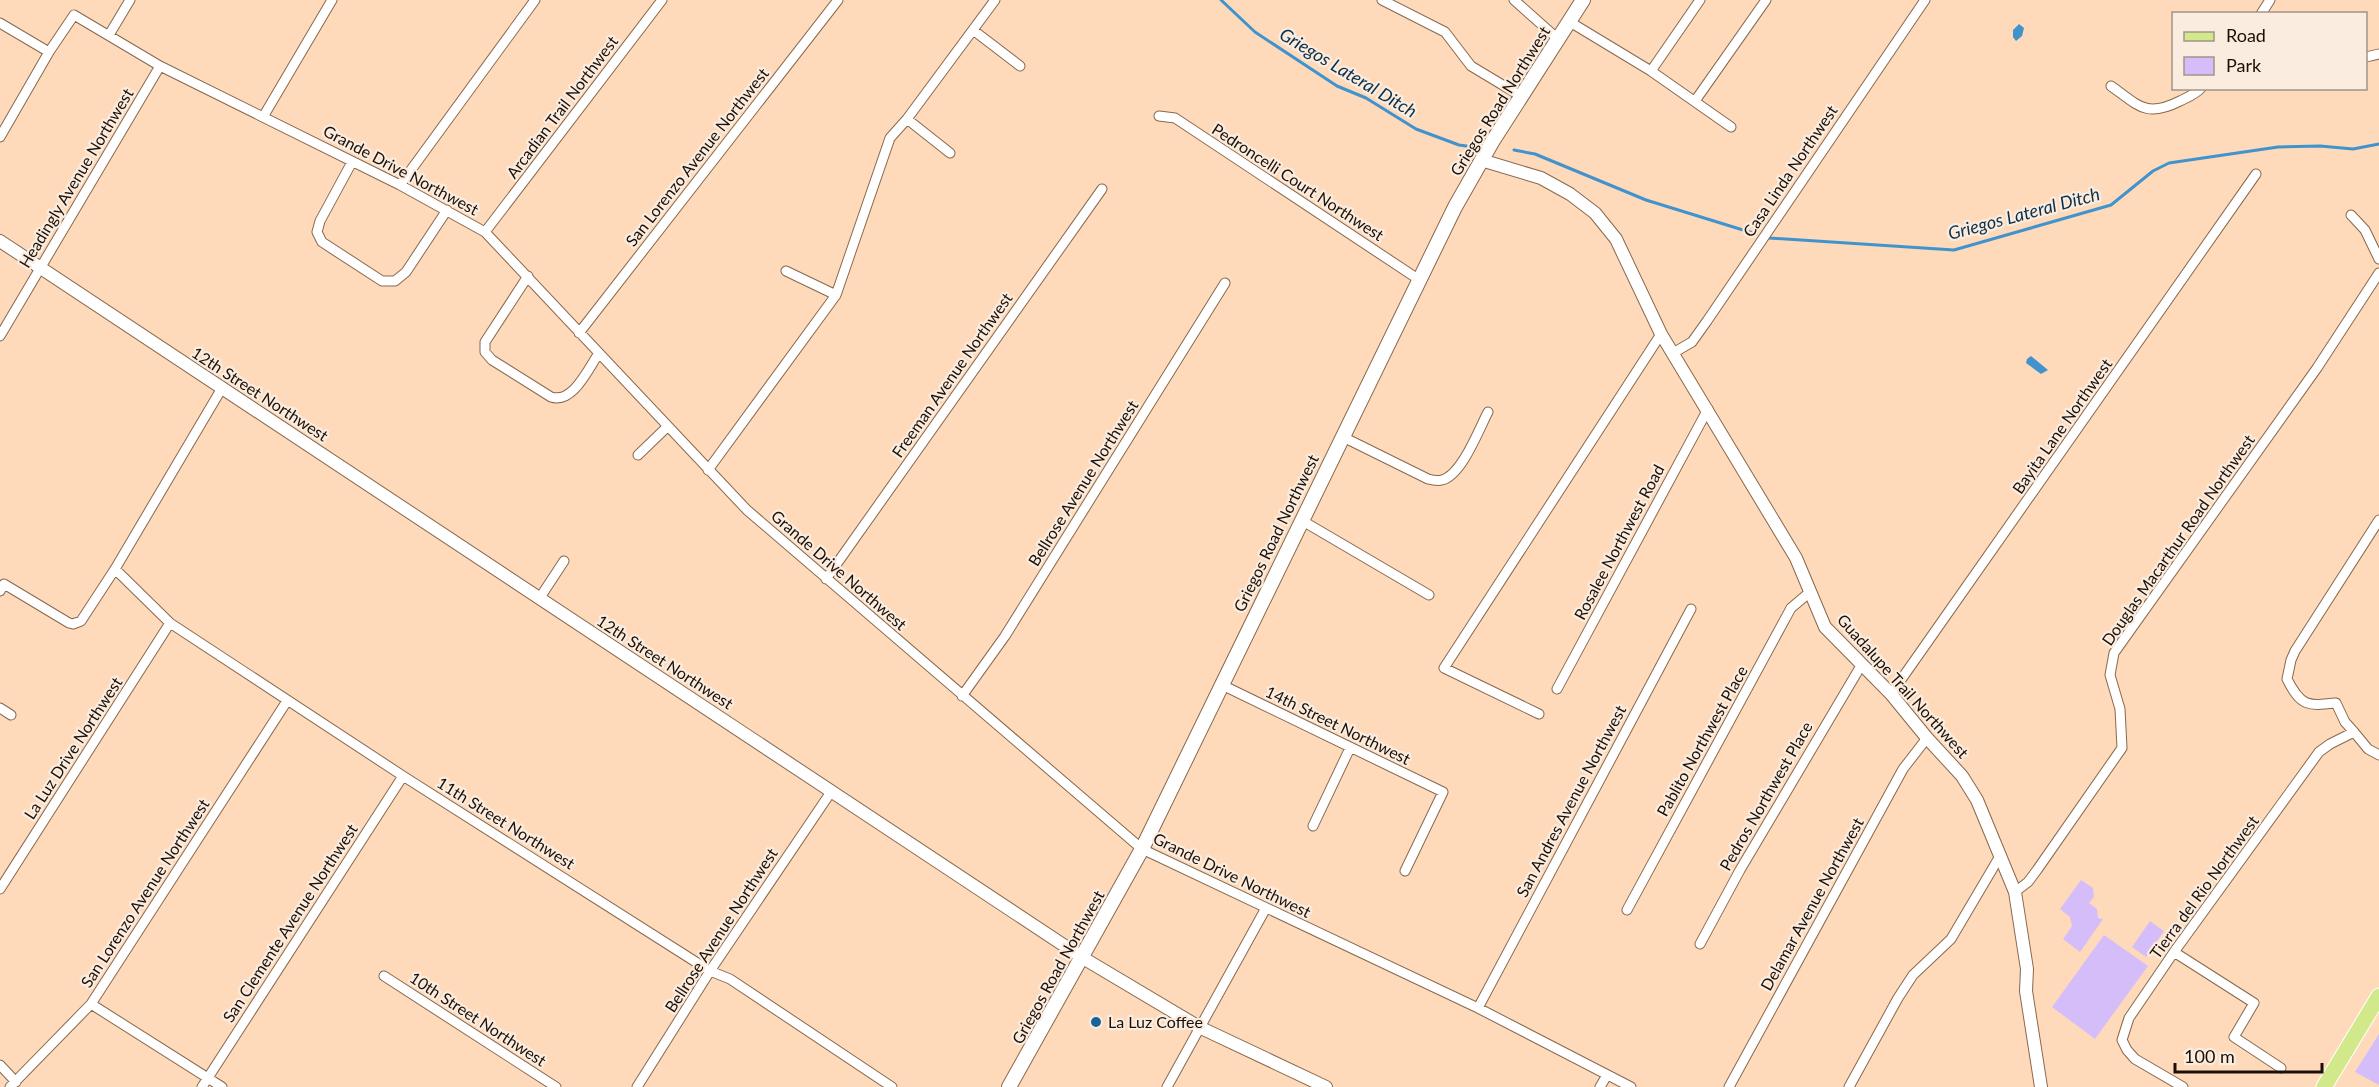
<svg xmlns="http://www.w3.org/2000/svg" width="2379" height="1087" font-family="Lato,sans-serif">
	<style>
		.green { fill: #d4bdf9 }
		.water { fill: #4193cd }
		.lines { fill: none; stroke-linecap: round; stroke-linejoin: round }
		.stream { stroke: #4193cd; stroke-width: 3 }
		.minor-casing { stroke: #88684d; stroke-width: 11 }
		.tertiary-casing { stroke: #88684d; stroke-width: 14 }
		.secondary-casing { stroke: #88684d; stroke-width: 16 }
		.primary-casing { stroke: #fff; stroke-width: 17 }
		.minor { stroke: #fff; stroke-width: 9 }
		.tertiary { stroke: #fff; stroke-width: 12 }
		.secondary { stroke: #fff; stroke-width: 14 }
		.primary { stroke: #d1e88b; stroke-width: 15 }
		.poi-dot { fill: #156597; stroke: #fbece0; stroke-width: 2 }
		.labels { text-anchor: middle; stroke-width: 4.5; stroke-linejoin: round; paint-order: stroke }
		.street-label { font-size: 16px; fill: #1c1006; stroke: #fbece0 }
		.poi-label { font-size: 16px; fill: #1c1006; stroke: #fbece0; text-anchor: start }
		.water-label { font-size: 18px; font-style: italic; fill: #0c3048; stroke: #fbece0 }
	</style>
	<rect width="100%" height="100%" fill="#fedabb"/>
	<path class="green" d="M2081 880 2093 888 2094 897 2089 903 2097 909 2098 918 2103 919 2080 952 2063 939 2072 926 2070 917 2060 909Z
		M2150 921 2164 931 2146 957 2132 947Z
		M2104 935 2148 966 2095 1039 2052 1007Z
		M2379 1034V1085L2355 1072Z"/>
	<path class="water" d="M2019 24 2024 28 2022 36 2016 41 2013 37V30Z
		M2031 356 2048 370 2041 374 2026 363 2027 359Z"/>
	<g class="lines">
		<path class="stream" d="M1221 0 1255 32 1337 86 1366 98 1416 129 1459 145 1474 147
			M1514 150 1535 154 1646 200 1756 234
			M1769 238 1954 250 2111 205 2153 171 2169 163 2278 147 2320 146 2353 149 2379 144"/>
		<defs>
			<path id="minor" d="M1382 0 1445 32 1471 66 1521 96
				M1514 0 1558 39
				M2261 14 2270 0
				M1570 22 1651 71 1731 127
				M0 23 49 52
				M973 30 1020 66
				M109 35 130 0
				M2366 57 2379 54
				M1651 71 1700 0
				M2111 86C2139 106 2146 118 2180 101 2188 97 2196 94 2201 88
				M1695 101 1766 0
				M1159 116 1175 118 1418 279
				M263 117 332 0
				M907 119 950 153
				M0 137 49 52 74 15 160 66 400 185 485 232 747 510 1142 849 1478 1008 1631 1087
				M352 162 320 221 317 232 322 242 382 281H395L406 272 447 210
				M400 185 535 0
				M2351 215 2365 230 2379 259
				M485 232 662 0
				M786 271 836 295
				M528 276 485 342V352L492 360 551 397C573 404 588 369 599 353
				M579 333 838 0
				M0 336 160 66
				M1673 353 1692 342 1707 321 1925 0
				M1343 437 1428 479C1432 480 1438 481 1442 480 1462 475 1479 429 1488 412
				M638 455 667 427
				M708 470 836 295 890 138 907 119 995 0
				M1301 520 1429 595
				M115 569 170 623 403 776 710 971 730 979 892 1087
				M826 579 1102 189
				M0 591 4 584 69 623 73 624 81 621 115 569 222 388
				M539 599 564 561
				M1220 684 1443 792 1405 871
				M1557 689 1708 409
				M1891 694 2256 174
				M962 696 1005 636 1225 283
				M0 708 11 715
				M1539 714 1444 668 1661 334
				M2354 732 2345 722 2336 703C2308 706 2301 707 2287 679L2291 660 2295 651 2379 520
				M1313 826 1350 748
				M0 889 170 623
				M2015 892 2028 882 2037 870 2122 748 2120 709 2110 675 2114 653 2317 368 2379 273
				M1627 910 1791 608 1810 592
				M1700 944 1740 870 1862 664
				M2174 952 2254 1003 2234 1037 2281 1068
				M384 976 556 1087
				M91 1004 222 1087
				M1478 1008 1691 609
				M0 1065 16 1082
				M10 1087 91 1004 287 701
				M202 1087 403 776
				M637 1087 710 971 831 792
				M1167 1087 1266 908
				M1600 1087 1607 1075
				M1729 1087 1903 769 1927 738
				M1849 1087 1898 998 1913 975 1951 939 2000 856
				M2183 1087 2135 1059 2127 1050 2122 1040 2129 1018 2174 952 2319 752 2330 744 2354 732 2368 749 2379 755"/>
			<path id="tertiary" d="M1481 160 1541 178 1570 194 1595 213 1616 239 1661 334 1796 558 1825 627 1891 694 1927 738 1962 776 1977 800 2015 892 2027 969 2026 991 2041 1087
				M0 241 1083 958 1199 1027 1326 1087"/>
			<path id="secondary" d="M1009 1087 1142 849 1455 207 1492 142 1583 0"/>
			<path id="primary" d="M2324 1087 2379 996"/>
		</defs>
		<use href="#minor" class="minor-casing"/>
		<use href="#tertiary" class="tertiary-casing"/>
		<use href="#secondary" class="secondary-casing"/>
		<use href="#primary" class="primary-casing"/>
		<use href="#minor" class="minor"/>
		<use href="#tertiary" class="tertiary"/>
		<use href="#secondary" class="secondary"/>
		<use href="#primary" class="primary"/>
	</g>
	<circle class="poi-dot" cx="1096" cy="1022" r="6"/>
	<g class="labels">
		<g class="street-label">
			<text transform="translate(1500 101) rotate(-58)" y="6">Griegos Road Northwest</text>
			<text transform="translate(562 107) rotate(-53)" y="6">Arcadian Trail Northwest</text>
			<text transform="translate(697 157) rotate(-52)" y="6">San Lorenzo Avenue Northwest</text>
			<text transform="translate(401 170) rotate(28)" y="6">Grande Drive Northwest</text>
			<text transform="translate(1790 171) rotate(-56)" y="6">Casa Linda Northwest</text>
			<text transform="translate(76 178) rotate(-59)" y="6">Headingly Avenue Northwest</text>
			<text transform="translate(1298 182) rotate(33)" y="6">Pedroncelli Court Northwest</text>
			<text transform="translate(952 375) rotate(-55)" y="6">Freeman Avenue Northwest</text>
			<text transform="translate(260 394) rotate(33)" y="6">12th Street Northwest</text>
			<text transform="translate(2062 426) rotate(-55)" y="6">Bayita Lane Northwest</text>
			<text transform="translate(1083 483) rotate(-58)" y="6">Bellrose Avenue Northwest</text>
			<text transform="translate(1276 533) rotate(-64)" y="6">Griegos Road Northwest</text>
			<text transform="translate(2178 540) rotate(-55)" y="6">Douglas Macarthur Road Northwest</text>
			<text transform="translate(1619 542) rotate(-62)" y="6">Rosalee Northwest Road</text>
			<text transform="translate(839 570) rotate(41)" y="6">Grande Drive Northwest</text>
			<text transform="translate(665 662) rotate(33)" y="6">12th Street Northwest</text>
			<text transform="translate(1903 686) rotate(48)" y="6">Guadalupe Trail Northwest</text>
			<text transform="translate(1338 725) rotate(26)" y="6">14th Street Northwest</text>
			<text transform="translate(1702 741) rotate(-61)" y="6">Pablito Northwest Place</text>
			<text transform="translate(73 748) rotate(-57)" y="6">La Luz Drive Northwest</text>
			<text transform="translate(1766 796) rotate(-60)" y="6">Pedros Northwest Place</text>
			<text transform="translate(1571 801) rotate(-62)" y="6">San Andres Avenue Northwest</text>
			<text transform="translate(506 823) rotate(32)" y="6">11th Street Northwest</text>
			<text transform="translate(1232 875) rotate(26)" y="6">Grande Drive Northwest</text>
			<text transform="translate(2204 887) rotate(-54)" y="6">Tierra del Rio Northwest</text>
			<text transform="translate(145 893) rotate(-57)" y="6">San Lorenzo Avenue Northwest</text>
			<text transform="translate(1812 904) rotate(-61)" y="6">Delamar Avenue Northwest</text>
			<text transform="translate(290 923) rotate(-57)" y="6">San Clemente Avenue Northwest</text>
			<text transform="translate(721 930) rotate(-57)" y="6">Bellrose Avenue Northwest</text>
			<text transform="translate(1058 967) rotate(-61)" y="6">Griegos Road Northwest</text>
			<text transform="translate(478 1019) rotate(33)" y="6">10th Street Northwest</text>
		</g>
		<g class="poi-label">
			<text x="1108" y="1028">La Luz Coffee</text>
		</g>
		<g class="water-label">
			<text transform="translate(1348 73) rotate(31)" y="6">Griegos Lateral Ditch</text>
			<text transform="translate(2024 214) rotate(-15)" y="6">Griegos Lateral Ditch</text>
		</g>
	</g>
	<rect x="2172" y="12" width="195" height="78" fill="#fbece0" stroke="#a29489" stroke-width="1.5"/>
	<rect x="2184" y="32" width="30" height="9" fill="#d1e88b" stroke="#a29489" stroke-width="1.5"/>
	<text x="2226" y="42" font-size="18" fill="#1c1006">Road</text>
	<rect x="2184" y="57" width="30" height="18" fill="#d4bdf9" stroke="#a29489" stroke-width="1.5"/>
	<text x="2226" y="72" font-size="18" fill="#1c1006">Park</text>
	<path d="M2175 1063v9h147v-9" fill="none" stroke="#1c1006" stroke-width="3"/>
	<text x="2184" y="1063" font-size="18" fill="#1c1006" stroke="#fbece0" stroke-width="4.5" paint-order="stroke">100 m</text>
</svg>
